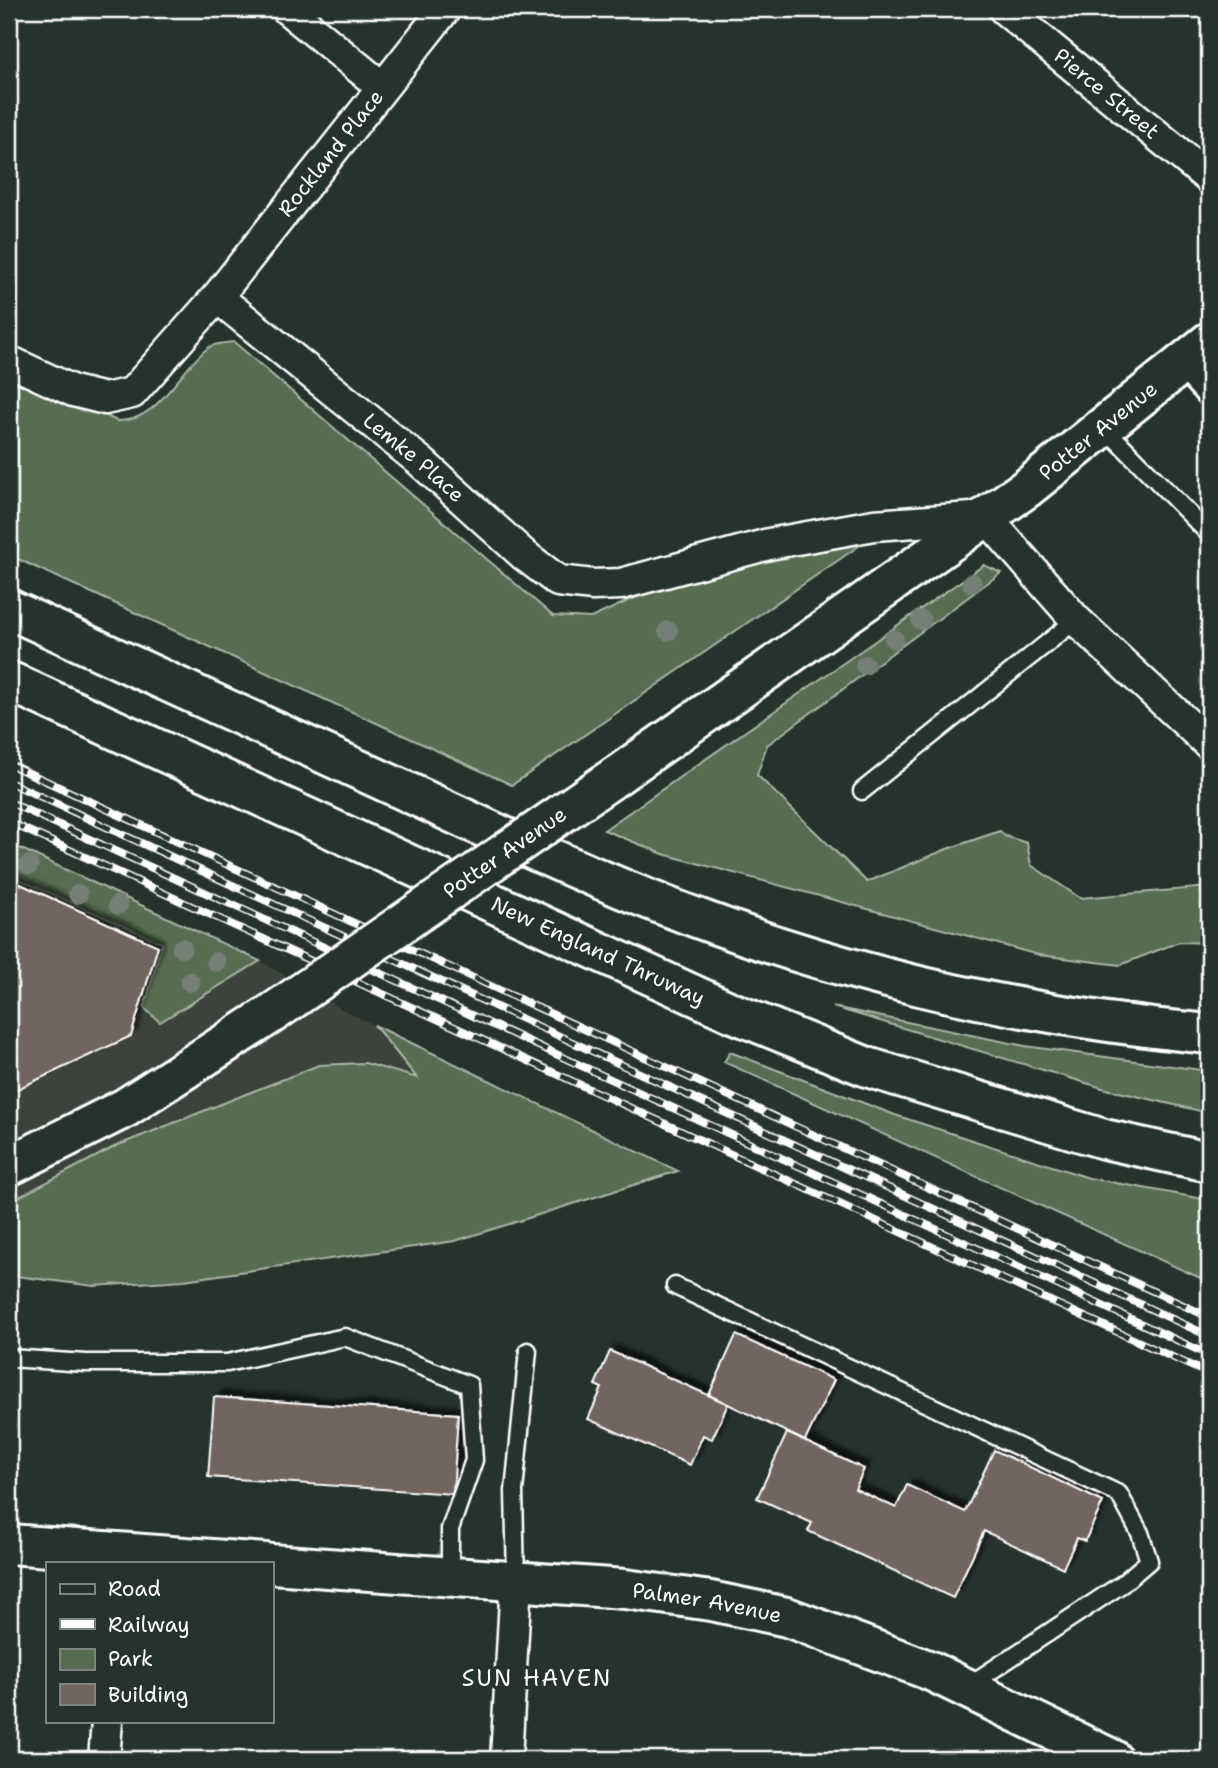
<svg xmlns="http://www.w3.org/2000/svg" width="1218" height="1768" font-family="'Shantell Sans',sans-serif">
	<style>
		.built { fill: #3d423c }
		.green { fill: #566d51; stroke: #aab6a8; stroke-width: 2 }
		.building { fill: #726560; stroke: #fff; stroke-width: 2; filter: url(#shadow) }
		.lines { fill: none; stroke-linecap: round; stroke-linejoin: round }
		.lane-casing { stroke: #fff; stroke-width: 21 }
		.street-casing { stroke: #fff; stroke-width: 35 }
		.secondary-casing { stroke: #fff; stroke-width: 44 }
		.highway-casing { stroke: #fff; stroke-width: 44 }
		.lane { stroke: #26332d; stroke-width: 16 }
		.street { stroke: #26332d; stroke-width: 30 }
		.secondary { stroke: #26332d; stroke-width: 38 }
		.highway { stroke: #26332d; stroke-width: 38 }
		.rail-casing { stroke: #fff; stroke-width: 8 }
		.rail { stroke: #26332d; stroke-width: 5; stroke-dasharray: 16; stroke-linecap: butt }
		.secondary-bridge-casing { stroke: #fff; stroke-width: 44; stroke-linecap: butt }
		.secondary-bridge { stroke: #26332d; stroke-width: 38 }
		.tree { fill: #747f76 }
		.labels { text-anchor: middle; stroke-width: 7; stroke-linejoin: round; paint-order: stroke }
		.street-label { font-size: 21px; fill: #fff; stroke: #26332d }
		.neighbourhood-label { font-size: 23px; letter-spacing: 2px; fill: #fff; stroke: #26332d }
	</style>
	<defs>
		<filter id="shadow"><feDropShadow dx="6" dy="-6" stdDeviation="2" flood-color="#0009"/></filter>
	</defs>
	<rect width="100%" height="100%" fill="#26332d"/>
	<filter id="ink" filterUnits="userSpaceOnUse"><feTurbulence type="fractalNoise" baseFrequency=".0143" numOctaves="2"/><feDisplacementMap in="SourceGraphic" scale="14" xChannelSelector="R" yChannelSelector="G"/><feConvolveMatrix kernelMatrix="1 2 1 2 8 2 1 2 1" color-interpolation-filters="sRGB"/></filter>
	<g filter="url(#ink)">
		<path class="built" d="M9 843 260 961 345 1011 678 1171 9 1247Z"/>
		<path class="green" d="M234 342 553 616 591 618 674 580 872 537 512 785 9 555V370L117 421C159 422 178 371 208 348 214 343 226 343 234 342Z
			M984 565 1001 573 767 745 757 775 867 882 947 849 1000 831 1005 836 1027 843 1031 865 1080 898 1209 887V943L1179 942 1120 965 1039 955 663 854 604 830Z
			M9 843 260 961 160 1022 144 1008 162 943 9 875Z
			M833 1007 1025 1046 1209 1071V1113L1106 1089Z
			M374 1025 678 1171 455 1241 184 1280 94 1286 9 1275V1202L116 1146 319 1065 365 1063 417 1078Z
			M730 1052 895 1115 1089 1178 1209 1200V1282L724 1062Z"/>
		<path class="building" d="M9 879 158 946 131 1036 9 1093Z
			M736 1335 834 1380 805 1441 709 1395Z
			M610 1351 728 1404 712 1439 703 1435 690 1465 588 1419 602 1388 595 1385Z
			M214 1397 458 1414 453 1494 208 1477Z
			M787 1433 864 1469 855 1489 896 1508 907 1485 965 1512 994 1450 1103 1502 1085 1541 1077 1538 1063 1568 984 1531 953 1598 808 1531 812 1523 757 1498Z"/>
		<g class="lines">
			<defs>
				<path id="lane" d="M1179 367 1209 400
					M1104 427 1209 534
					M862 791 1076 620
					M675 1286 1119 1494 1140 1533 1149 1561 1122 1584 968 1686
					M9 1358 86 1363H227L345 1337 469 1385 474 1460 450 1529V1576
					M516 1581 514 1491 528 1351"/>
				<g id="street">
					<path d="M287 9 382 87"/>
					<path id="s1" d="M1004 9 1209 178"/>
					<path id="s2" d="M217 297 421 462 524 555 558 581 593 585 621 584 769 544 874 525 986 517 1076 620 1209 744"/>
					<path id="s3" d="M9 361 73 391 105 399 132 393 217 297 445 9"/>
					<path d="M104 1759 107 1721"/>
					<path d="M506 1759 516 1581"/>
				</g>
				<g id="secondary">
					<path id="s4" d="M616 776 1027 488 1209 342"/>
					<path d="M9 1166 125 1108 271 1014"/>
					<path d="M9 1544 266 1563"/>
					<path id="s5" d="M271 1564 625 1589 711 1601 787 1617 931 1671 1112 1759"/>
				</g>
				<g id="highway">
					<path d="M9 609C139 669 270 729 401 789 502 836 603 884 708 922 869 981 1039 1018 1209 1034"/>
					<path id="s6" d="M9 681 731 1012 867 1067 1104 1139 1209 1162"/>
				</g>
			</defs>
			<use href="#lane" class="lane-casing"/>
			<use href="#street" class="street-casing"/>
			<use href="#secondary" class="secondary-casing"/>
			<use href="#highway" class="highway-casing"/>
			<use href="#lane" class="lane"/>
			<use href="#street" class="street"/>
			<use href="#secondary" class="secondary"/>
			<use href="#highway" class="highway"/>
			<defs>
				<path id="rail" d="M9 764 1209 1317
					M9 782 1209 1336
					M9 802 1209 1355
					M9 822 1209 1374"/>
			</defs>
			<use href="#rail" class="rail-casing"/>
			<use href="#rail" class="rail"/>
			<defs>
				<g id="secondary-bridge">
					<path id="s7" d="M271 1014 616 776"/>
				</g>
			</defs>
			<use href="#secondary-bridge" class="secondary-bridge-casing"/>
			<use href="#secondary-bridge" class="secondary-bridge"/>
		</g>
		<g class="tree">
			<circle cx="972" cy="583" r="10"/>
			<circle cx="921" cy="620" r="10"/>
			<circle cx="668" cy="631" r="10"/>
			<circle cx="894" cy="639" r="10"/>
			<circle cx="865" cy="665" r="10"/>
			<circle cx="29" cy="865" r="10"/>
			<circle cx="78" cy="894" r="10"/>
			<circle cx="118" cy="905" r="10"/>
			<circle cx="182" cy="948" r="10"/>
			<circle cx="216" cy="962" r="10"/>
			<circle cx="190" cy="982" r="10"/>
		</g>
	</g>
	<g class="labels">
		<g class="street-label">
			<text dy="7" stroke="none"><textPath href="#s1" startOffset="133">Pierce Street</textPath></text>
			<text dy="7" stroke="none"><textPath href="#s3" startOffset="443">Rockland Place</textPath></text>
			<text dy="7" stroke="none"><textPath href="#s4" startOffset="593">Potter Avenue</textPath></text>
			<text dy="7" stroke="none"><textPath href="#s2" startOffset="254">Lemke Place</textPath></text>
			<text dy="7" stroke="none"><textPath href="#s7" startOffset="284">Potter Avenue</textPath></text>
			<text dy="7" stroke="none"><textPath href="#s6" startOffset="648">New England Thruway</textPath></text>
			<text dy="7" stroke="none"><textPath href="#s5" startOffset="438">Palmer Avenue</textPath></text>
		</g>
		<g class="neighbourhood-label">
			<text x="537" y="1686">SUN HAVEN</text>
		</g>
	</g>
	<rect width="1218" height="1768" fill="none" stroke="#26332d" stroke-width="35"/>
	<rect x="18" y="18" width="1183" height="1733" fill="none" stroke="#fff" stroke-width="2.5" filter="url(#ink)"/>
	<rect x="46" y="1562" width="228" height="161" fill="#26332d" stroke="#7d8581" stroke-width="2"/>
	<rect x="60" y="1584" width="35" height="10" fill="#26332d" stroke="#7d8581" stroke-width="2"/>
	<text x="108" y="1596" font-size="21" fill="#ffffff">Road</text>
	<rect x="60" y="1619" width="35" height="10" fill="#ffffff" stroke="#7d8581" stroke-width="2"/>
	<text x="108" y="1632" font-size="21" fill="#ffffff">Railway</text>
	<rect x="60" y="1649" width="35" height="21" fill="#566d51" stroke="#7d8581" stroke-width="2"/>
	<text x="108" y="1666" font-size="21" fill="#ffffff">Park</text>
	<rect x="60" y="1684" width="35" height="21" fill="#726560" stroke="#7d8581" stroke-width="2"/>
	<text x="108" y="1702" font-size="21" fill="#ffffff">Building</text>
</svg>
